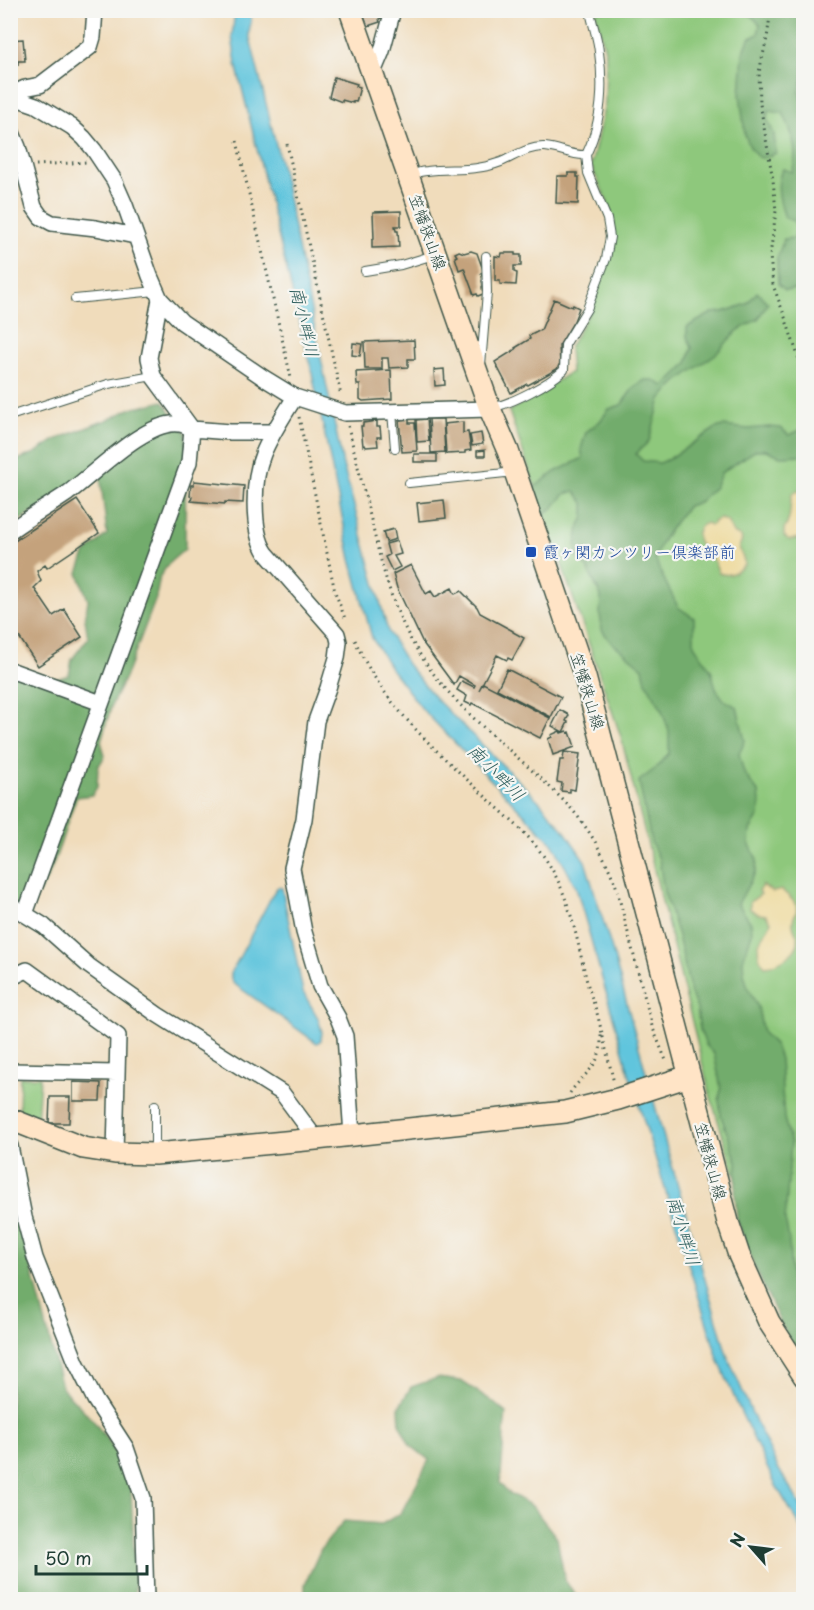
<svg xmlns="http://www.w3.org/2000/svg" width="814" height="1610" font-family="'Playpen Sans','Klee One',sans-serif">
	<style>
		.green { fill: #8ec87c; stroke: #568258; stroke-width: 1.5 }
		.forest { fill: #72ac6c; stroke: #487450; stroke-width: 1.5 }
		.sand { fill: #eeda9e; stroke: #868c69; stroke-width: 1.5 }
		.water { fill: #60c5dd; stroke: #408188; stroke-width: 1.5 }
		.building { fill: #c4a27b }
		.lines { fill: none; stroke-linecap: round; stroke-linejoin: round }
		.lane-casing { stroke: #3e5548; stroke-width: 10 }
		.street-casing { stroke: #3e5548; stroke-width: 18 }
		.secondary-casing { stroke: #3e5548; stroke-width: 24 }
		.path { stroke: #3e5548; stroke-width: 3; stroke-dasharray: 1.5 4.5; stroke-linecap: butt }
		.lane { stroke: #fff; stroke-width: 8 }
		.street { stroke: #fff; stroke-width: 15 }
		.secondary { stroke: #ffe4c6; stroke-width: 21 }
		.transit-dot { fill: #1a4fb4; stroke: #f6f6f2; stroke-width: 2 }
		.labels { text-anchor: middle; stroke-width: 4.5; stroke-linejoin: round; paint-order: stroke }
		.street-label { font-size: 16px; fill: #1f3d34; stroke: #f6f6f2 }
		.transit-label { font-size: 16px; fill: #164399; stroke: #f6f6f2; text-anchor: start }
		.water-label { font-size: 18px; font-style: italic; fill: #2f5f5e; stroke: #f6f6f2 }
	</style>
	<rect width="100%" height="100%" fill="#f6f6f2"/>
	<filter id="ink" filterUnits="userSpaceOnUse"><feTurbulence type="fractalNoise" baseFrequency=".0167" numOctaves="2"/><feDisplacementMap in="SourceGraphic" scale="12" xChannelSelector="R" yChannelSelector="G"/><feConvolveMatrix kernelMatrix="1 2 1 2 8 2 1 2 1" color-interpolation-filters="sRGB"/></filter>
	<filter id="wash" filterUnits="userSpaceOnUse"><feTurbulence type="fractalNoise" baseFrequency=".008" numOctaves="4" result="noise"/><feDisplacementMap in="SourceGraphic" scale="24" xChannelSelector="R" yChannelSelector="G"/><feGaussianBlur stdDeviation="1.35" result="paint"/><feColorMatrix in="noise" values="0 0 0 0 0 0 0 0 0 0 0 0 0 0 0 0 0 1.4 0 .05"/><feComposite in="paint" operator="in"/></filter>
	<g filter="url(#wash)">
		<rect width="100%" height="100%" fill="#f0dcbb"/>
		<path class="green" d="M595 11H803V1353L797 1344 750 1223 711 1098 621 737 509 411 571 372 569 348 591 309 613 251 614 223 606 198 591 166 605 104 606 54Z
			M20 1077H40L37 1122 19 1114Z"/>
		<path class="forest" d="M736 11H803V77L799 92 804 107 803 325C797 314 803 301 798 289L785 290 778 284 777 258 784 239 794 238 797 229 794 221 785 218C780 204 774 182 783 169L792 172C799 152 792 132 783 113L768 111 767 119 774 134 776 153 764 158 758 157 750 147 745 135 740 94 743 54 749 39 758 34 760 25 751 15Z
			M757 292 768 303 758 319 737 331 717 353 678 381 666 393 661 399 649 441 636 454 643 461 660 463 669 459 716 428 723 426 748 429 769 427 781 428 789 435 803 429V455L780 456 766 450H756L722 472 715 487 699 502 688 506 678 518 664 538 655 557 659 569 678 607 694 618V645L711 670 716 689 724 700 737 707 745 741 739 754 744 773 759 793 760 803 759 816 750 830 749 843 757 860 756 871 738 904 751 923 752 933 743 960 744 974 748 988 758 1007 763 1033 775 1045 780 1059 784 1118 791 1143 785 1221C792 1242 789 1266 792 1288 796 1309 803 1327 803 1348L791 1342 780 1322 752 1261 737 1220 735 1194 737 1162 721 1116 719 1100 721 1089 718 1073 714 1054 706 1045 700 1030 697 1009 691 994 678 936 664 892 659 859 651 842 639 781 656 768 669 753V731L661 708 646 682 643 668 609 640 602 630 600 614 601 596 587 568 577 557 576 545 579 527 584 517V503L575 491 565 494 552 509 541 515 537 508 532 489 555 472 583 458 581 449 586 432 600 421 609 409 621 405 634 387 645 380H653L664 386 687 363 692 348 687 337V327L712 313 723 312 747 304Z
			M163 401 186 433 185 549 170 562 160 576 156 598 128 671 112 704 101 741 105 756 98 767 97 787 92 795 77 797C64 826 55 874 35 897 30 903 18 906 11 910V671L56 679 69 675 72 659 88 638 85 619 88 600 78 573 85 554 107 534 100 475 11 525V462L15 461 35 453 55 440 114 417 129 409 144 406Z
			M10 1183 62 1388 92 1419 112 1446 131 1488 135 1583 134 1599H11Z
			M437 1378 461 1381 489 1399 506 1413C503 1437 503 1460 500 1483L506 1491 532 1506 557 1538 565 1581 579 1599H305V1584L321 1549 344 1521 382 1524 401 1513 429 1460 410 1445 400 1425 399 1407 411 1387Z"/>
		<path class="sand" d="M797 491 801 492 804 499 803 541 800 538 789 540 784 536V529C792 519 789 506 792 494Z
			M720 519 727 521 733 533 741 537 742 540 739 547 745 564C738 572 729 577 719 573 717 569 716 564 713 560 707 549 695 546 697 532 699 526 702 524 707 523L710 525 713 524 714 521Z
			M762 885 773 892 782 890C788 896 799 903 796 912 794 917 792 919 793 925 793 931 797 933 798 938 800 953 777 965 765 966 758 959 756 948 761 939 765 931 768 931 771 922L766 915 758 914 750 909V902L761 894 759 891Z"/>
		<path class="water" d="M235 11H252L249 34 282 169 343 465 388 631 407 664 437 700 540 802 564 830 585 861 613 953 662 1131 727 1355 755 1420 778 1468 803 1509V1531L775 1484 738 1406 718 1359 629 1073 576 887 553 844 423 710 389 666 372 638 351 559 310 364 236 64 232 36Z
			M278 887 282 888 303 992 318 1018 322 1032 321 1040 317 1043 233 983 231 979V973L275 890Z"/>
		<g id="blocks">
			<path class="building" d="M361 10H389L390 11 384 13 385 16 379 19 380 22 368 26H367Z
				M23 39 25 61H18V65L10 66V40Z
				M334 77 357 84 356 86 360 87 356 102 353 101V103L342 100V102L329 97Z
				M568 173H577V177H579L578 204 556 203 557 176H568Z
				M401 211V226H395L396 231H398L399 247 372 248V239H374L373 212Z
				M459 251 464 253 471 251 477 253 483 270V272L481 273 483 279 482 281 484 287H482L483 294 478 296 477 294 474 295 464 268 459 270 455 257 457 256 455 253Z
				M502 253H515V255H521V266H514V272L517 273 516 285 500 284V281H495V256L501 257Z
				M554 299 572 307 573 305 579 308 574 321 559 346 560 363 557 369 528 385 527 384 511 393 495 362 516 349 515 348 530 339 529 336 541 330Z
				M414 340 415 359H408V367L389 368 388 358H382V369H365L364 342Z
				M353 343 362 344 360 356 352 355Z
				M444 369 445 385 435 386 434 370Z
				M391 370 392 399 363 401 360 399V385H357L356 372Z
				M409 419V423H415L417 451 402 452 399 420Z
				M427 419 429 441 417 442 416 420Z
				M429 419H443L445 452 431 453Z
				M377 421V427H380L381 437H377L378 446 366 447 365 445 363 446 361 426H363V423Z
				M463 422V433L468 432 471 450 465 451V453L446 454 444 424Z
				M481 433 483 444 472 446 470 435Z
				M485 450V456H477V451Z
				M414 454H437V462H414Z
				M194 481 244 486 243 503 225 502V504L191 501 192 497 190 496 191 485H194Z
				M77 500 99 533 47 568 45 565 37 571 41 581 34 588 53 616 64 609 82 637 38 666 10 623V544Z
				M444 500 446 518 419 521 417 503Z
				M394 529 396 539 386 542 383 532Z
				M397 541 401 554 394 556 400 567 392 571 385 557 389 555 386 544Z
				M411 565 426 594 431 591 435 597 452 588 455 594 461 591 477 607 480 613 513 631V632L524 638 512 660 508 658 507 660 497 655 479 690 483 683 550 718 540 738 472 703 471 705 465 702 467 696 457 690 462 681 474 687 475 685 459 676 454 685 423 643 397 588 393 574Z
				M507 669 561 697 551 717 497 689Z
				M560 710 569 715 566 721 568 722 563 732 552 726Z
				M560 731 561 733 567 731 568 733 570 732 575 747 553 755 548 739 552 737 551 735Z
				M564 752 580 754 575 790 570 789V792L561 791 562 783 557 782 560 760H563Z
				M73 1082 101 1083 100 1101H73Z
				M50 1097H70L69 1123H49Z"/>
		</g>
	</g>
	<g filter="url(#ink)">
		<use href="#blocks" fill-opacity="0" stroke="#3e5548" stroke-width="1.5"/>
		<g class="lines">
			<defs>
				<path id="lane" d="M409 175C415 174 421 171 427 171 453 168 475 172 501 162 515 156 529 146 545 147 559 148 572 156 586 155 601 124 604 87 599 52 598 38 592 24 590 10
					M365 271 401 265 434 255
					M75 299 156 291
					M481 365 487 292 486 256
					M492 408C514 402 548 385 564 370L565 345 587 309 606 259 610 237 607 219 588 173 586 155
					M392 412 395 448
					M10 416 108 384 153 376
					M10 442 11 444
					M409 483 515 472
					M155 1105V1152"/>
				<path id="street" d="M372 75 382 51 393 10
					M10 95 25 88 40 85 90 47 93 37 95 10
					M10 96 36 105 72 127 84 138 94 150 114 180 125 205 150 276 160 299 182 322 264 378 295 397 345 413 490 409
					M10 128 18 147 34 207 41 217 52 223 96 228 135 236
					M160 299 149 358 153 376 192 429
					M295 397C284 415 271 434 263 454 253 478 251 531 266 553L337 634 339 642 337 658 328 688 316 721 304 819 292 868 304 932 320 986 338 1018 345 1036 352 1135
					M10 531C29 517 49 506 68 493 93 475 147 419 179 424 183 424 188 427 192 429
					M10 670 101 703
					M10 905 44 926 89 966 158 1015 282 1093 316 1139
					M25 914 189 462 192 429 230 432H273
					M10 978 27 970 118 1036 115 1153
					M10 1071 117 1073
					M10 1146 24 1217 35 1258 76 1362 95 1400 126 1448 143 1498 146 1600"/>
				<path id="secondary" d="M350 10 490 409 508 451 585 677 728 1222 739 1255 769 1322 804 1376
					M10 1119 83 1148 115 1153 155 1154 316 1139 565 1112 618 1099 689 1076"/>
			</defs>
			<use href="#lane" class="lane-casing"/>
			<use href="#street" class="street-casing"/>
			<use href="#secondary" class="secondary-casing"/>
			<path class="path" d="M769 10 770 16 767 38 759 72 760 104 773 180 776 211 770 256 773 285 786 320 804 374
				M237 141 291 378
				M287 144 341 396
				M36 165 87 162
				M10 211 20 209
				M299 417 335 592 346 621
				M348 426C356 459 364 491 372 524 380 559 389 595 405 628 413 646 432 673 445 688 480 729 524 760 561 798 586 822 604 854 616 886L652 1026 667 1063
				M355 640C382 705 438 752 488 799 507 817 527 833 542 854 570 892 576 937 587 982 590 995 596 1007 599 1021 604 1041 609 1062 614 1083
				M570 1093C579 1079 594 1070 599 1054 601 1049 601 1041 601 1035"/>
			<use href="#lane" class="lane"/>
			<use href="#street" class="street"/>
			<use href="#secondary" class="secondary"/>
		</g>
	</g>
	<rect class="transit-dot" x="525" y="546" width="12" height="12" rx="3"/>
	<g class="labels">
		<g class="street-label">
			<text transform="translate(428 232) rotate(70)" y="6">笠幡狭山線</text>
			<text transform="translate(588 691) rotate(73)" y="6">笠幡狭山線</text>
			<text transform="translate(711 1161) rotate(75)" y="6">笠幡狭山線</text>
		</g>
		<g class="transit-label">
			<text x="543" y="558">霞ヶ関カンツリー倶楽部前</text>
		</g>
		<g class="water-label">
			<text transform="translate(304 322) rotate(77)" y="6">南小畔川</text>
			<text transform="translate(496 773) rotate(45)" y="6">南小畔川</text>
			<text transform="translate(683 1231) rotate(73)" y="6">南小畔川</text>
		</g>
	</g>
	<rect width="814" height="1610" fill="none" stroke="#f6f6f2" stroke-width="36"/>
	<g transform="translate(751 1547) rotate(298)" stroke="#f6f6f2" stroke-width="4.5" paint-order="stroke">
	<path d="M0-4.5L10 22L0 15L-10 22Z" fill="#1f3d34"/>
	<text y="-9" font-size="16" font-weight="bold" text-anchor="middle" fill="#1f3d34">N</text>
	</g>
	<path d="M36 1565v9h111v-9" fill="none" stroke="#1f3d34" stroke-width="3"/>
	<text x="45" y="1565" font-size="18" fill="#1f3d34" stroke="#f6f6f2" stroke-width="4.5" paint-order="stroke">50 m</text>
</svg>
